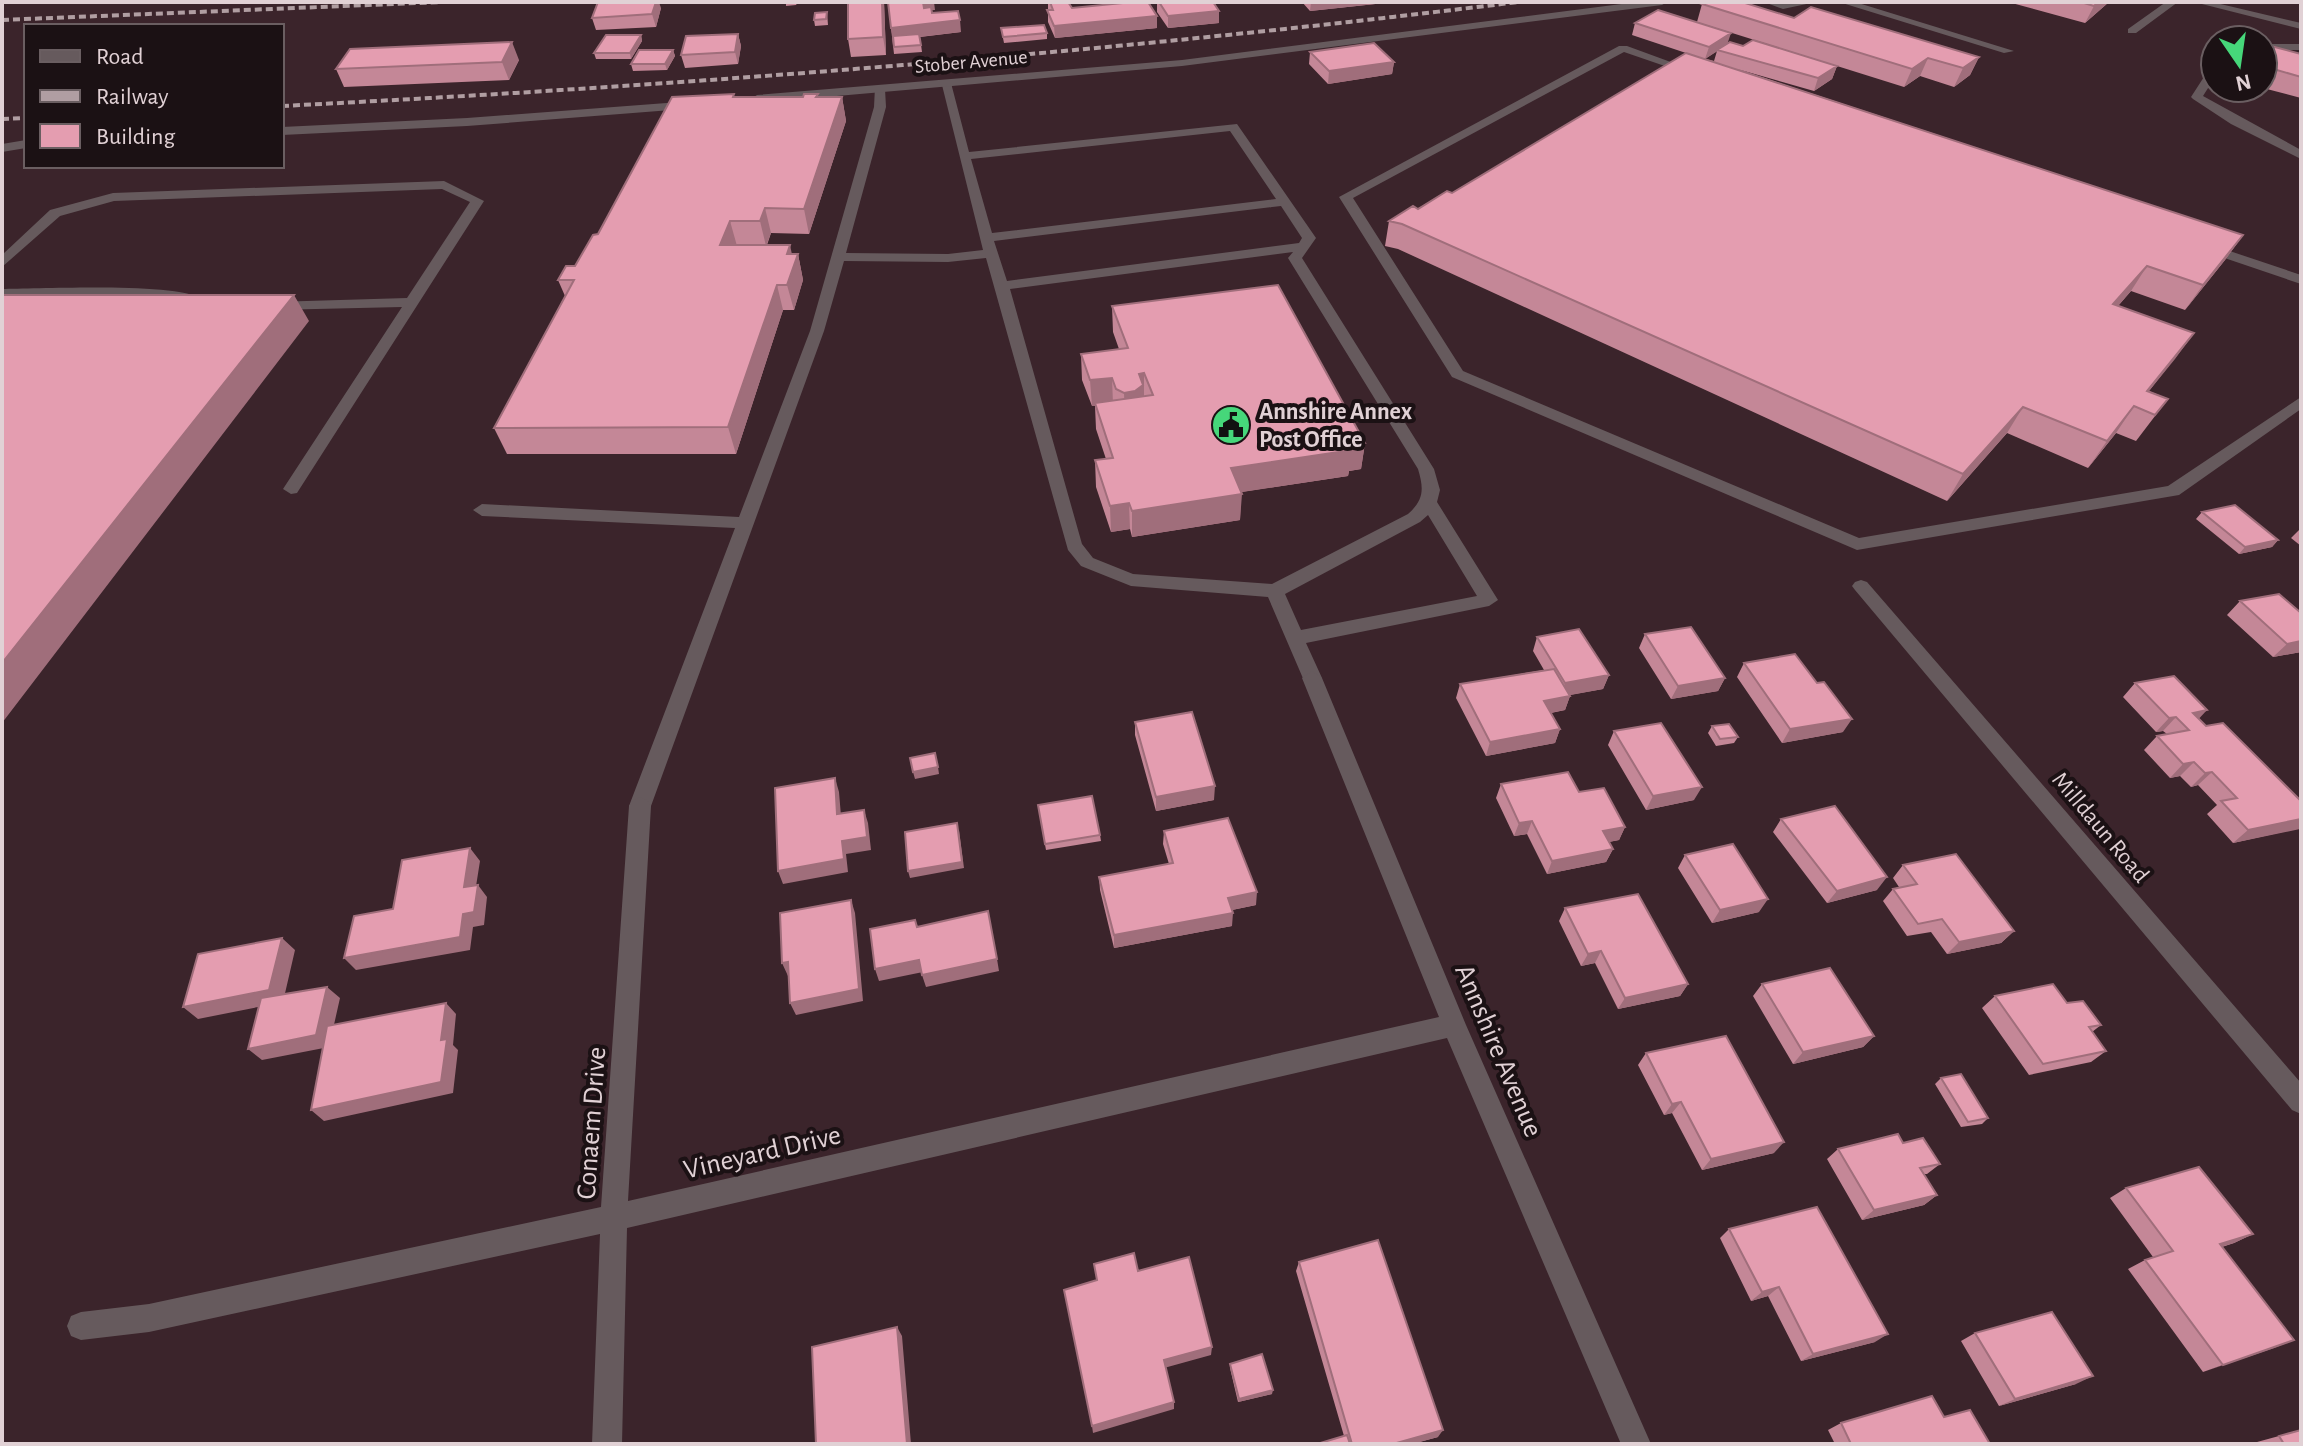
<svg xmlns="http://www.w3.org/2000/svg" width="2303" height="1446" font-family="'Alegreya Sans',sans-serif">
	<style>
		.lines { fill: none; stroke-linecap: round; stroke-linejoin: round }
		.lane { fill: #665a5d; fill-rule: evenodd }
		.street { fill: #665a5d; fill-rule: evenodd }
		.rail { stroke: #b09ea2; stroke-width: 4; stroke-dasharray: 7 4; stroke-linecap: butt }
		.wall { fill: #c48797; fill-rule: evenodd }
		.shaded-wall { fill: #a06e7b }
		.building { fill: #e49db0; stroke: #a06e7b; stroke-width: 2 }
		.labels { text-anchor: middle; stroke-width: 8; stroke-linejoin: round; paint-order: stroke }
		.far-street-label { font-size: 20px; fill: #e1d1d5; stroke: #1b1114 }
		.poi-label { font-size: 24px; font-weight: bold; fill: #e1d1d5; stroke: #1b1114; text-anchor: start }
		.street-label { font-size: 24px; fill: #e1d1d5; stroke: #1b1114 }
		.near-street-label { font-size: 28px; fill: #e1d1d5; stroke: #1b1114 }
	</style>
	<rect width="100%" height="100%" fill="#3b242b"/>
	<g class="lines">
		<path class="lane" d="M1764 2H1816L1783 9Z
			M1839 2H1855L2014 51 2004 53Z
			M2166 2H2178L2136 33H2128V29Z
			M2263 44H2301V50H2263Z
			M1619 46H1627L1698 72 1688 74 1624 52 1353 198 1463 371 1859 538 2168 486 2301 397V409L2179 495 1857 550 1452 377 1339 197Z
			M2215 65V77L2203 96 2301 150V159L2231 124 2193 99 2191 97 2211 66Z
			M941 81 951 83 969 152 1237 124 1316 238 1302 258 1434 469 1440 490 1437 502 1498 600 1489 606 1306 643 1322 678 1312 685 1305 683 1268 597 1131 586 1081 566 1068 550 986 258 948 262 844 261 824 331 651 806 647 812 640 815 633 812 629 806 735 528 482 516 473 510 482 504 739 517 810 331 874 107 875 87 885 89 886 107 846 253 948 254 983 250ZM1230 131 1276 199 992 233 971 159ZM1281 206 1302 238 1299 243 1007 281 994 241ZM1293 252 1288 258 1418 469C1424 489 1424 500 1408 514L1272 584 1133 574 1093 558 1082 544 1010 289ZM1428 515 1477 596 1301 630 1285 594 1420 522Z
			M444 181 484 201 297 493 291 494 283 489 402 307 273 310 266 306 273 302 407 298 470 202 442 189 114 201 60 216 2 267V255L50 210 113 193Z
			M2203 242 2301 275V284L2198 249 2196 246Z
			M2 289C37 289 180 282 201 299L194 303 156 298 2 297Z"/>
		<path class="street" d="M1637 2H1667L1662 5 1182 66 757 103 751 99 757 95 1182 60Z
			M2194 2H2212L2301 23V29Z
			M693 101 697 102V108L467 126 282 135V127L467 118Z
			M26 140V148L2 152V144Z
			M1861 580 1867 582 2301 1083V1114L2292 1110 1855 590 1852 586 1855 582Z
			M1312 671 1322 678 1466 1025 1651 1444H1621L1447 1038 627 1228 622 1444H592L600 1234 149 1332 81 1340 71 1336 67 1326 71 1316 81 1312 149 1304 601 1207 629 806 633 800 640 797 647 800 651 806 628 1201 1439 1017 1302 678Z"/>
		<path class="rail" d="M2 20 442 2
			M282 106C695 85 1107 53 1518 2
			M2 119 26 118"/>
	</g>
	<path class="wall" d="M786 2H798L796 5 786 6Z
		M848 2H884L886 55 851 57 848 39Z
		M888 2 935 10H932V13L961 32 920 37 922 52 894 54Z
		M1048 2 1072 8 1157 28 1055 38 1048 22Z
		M1157 2H1213L1219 23 1168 28 1157 12Z
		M1302 2H1394L1310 11Z
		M2008 2H2109L2085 23Z
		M1702 4 1794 18 1979 57 1970 75 1954 87 1920 76 1904 87 1697 22Z
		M661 8 656 27 596 30 592 18Z
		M827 12 828 25 815 26 814 20Z
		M1635 23 1837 66 1832 79 1814 91 1737 69 2243 235 2225 260 2185 310 2131 291 2118 306 2194 333 2149 391 2168 399 2136 441 2116 433 2088 468 2007 433 1947 501 1398 249 1385 246 1389 221 1452 193 1686 53 1632 35ZM1717 51 1714 61 1705 59Z
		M1001 28 1047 33V39L1004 43Z
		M738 34 741 46 738 64 685 68 681 55Z
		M641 35 642 41 631 59H596L594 53Z
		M2263 44 2301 54V98L2263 88Z
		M673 50 675 56 667 70 633 71 631 64Z
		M1310 52 1394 62 1392 74 1328 84 1309 64Z
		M519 60 509 80 344 87 336 69Z
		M818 94V97H842L846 121 809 234 771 233 767 245 792 254H798L803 280 794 310H783L736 454H507L494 428 565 296 558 280 575 266 598 234 735 97H803Z
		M1112 306 1365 443 1361 469 1349 471 1348 476 1241 492 1240 520 1132 537 1130 529 1111 532 1096 487 1095 460 1106 459 1096 429 1095 406H1092L1082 380 1081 354 1119 349 1113 332Z
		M2202 512 2278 540 2272 547 2239 554 2196 519Z
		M2301 528V546L2291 538Z
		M2240 601 2301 652 2273 657 2227 615Z
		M1645 634 1725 678 1718 691 1671 699 1639 648Z
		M1537 637 1609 675 1603 689 1569 695 1570 696 1565 710 1551 713 1560 729 1555 743 1486 756 1456 698 1460 684 1544 670 1533 651Z
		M1744 663 1843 732 1782 743 1737 677Z
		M2135 683 2199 719 2206 726 2301 801V828L2233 843 2207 814 2217 805 2198 785 2191 787 2180 776 2170 778 2144 750 2157 736 2167 734 2163 731 2156 732 2123 697Z
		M1135 722 1214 800 1156 811 1135 735Z
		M1712 726 1738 737 1734 743 1716 746 1708 733Z
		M1614 731 1694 800 1646 810 1608 745Z
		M1501 784 1579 792 1625 827 1619 840 1609 842 1613 849 1606 862 1547 874 1527 834 1514 836 1496 798Z
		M1039 812 1100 835 1101 841 1046 850Z
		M1781 819 1877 890 1827 903 1773 832Z
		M1164 831 1256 905 1232 910V926L1114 948 1100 890 1099 877 1169 864 1163 844Z
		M1685 855 1759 912 1712 923 1678 868Z
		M1903 865 2014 931 2001 943 1947 954 1931 932 1907 936 1883 901 1893 889 1899 887 1893 878Z
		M1565 908 1688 984 1680 996 1618 1009 1595 963 1581 966 1559 921Z
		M1762 984 1874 1036 1863 1047 1793 1064 1753 996Z
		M1995 996 2067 1003 2101 1025 2092 1032 2106 1051 2091 1062 2029 1075 1982 1008Z
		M1646 1053 1774 1153 1702 1170 1672 1113 1664 1115 1638 1065Z
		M1941 1078 1988 1118 1982 1124 1961 1127 1935 1084Z
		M1903 1143 1940 1164 1927 1174H1924L1937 1195 1924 1205 1862 1220 1827 1159 1838 1149Z
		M2126 1188 2253 1234 2234 1243 2222 1247 2294 1340 2203 1372 2128 1269 2145 1260 2153 1257 2110 1198Z
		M1729 1229 1875 1342 1801 1361 1768 1296 1751 1301 1720 1238Z
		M1299 1262 1438 1437 1412 1444H1317L1344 1436 1296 1271Z
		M1975 1333 2076 1384 1999 1406 1961 1341Z
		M1230 1364 1272 1394 1238 1402 1230 1368Z
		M1944 1417 1990 1444H1835L1828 1430 1841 1423Z
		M2279 1436 2301 1444H2259L2257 1442Z"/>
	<path class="shaded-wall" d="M656 2H659L661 8 656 27 652 14Z
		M882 2H884L886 55 883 37Z
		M918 2H934L935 10 919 11Z
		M1311 2H1394L1310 11Z
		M2098 2H2109L2085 23 2094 6Z
		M1219 11V23L1168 28V16Z
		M1157 16V28L1055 38 1054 26Z
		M960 20 961 32 893 40 891 28Z
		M1731 33 1727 45 1705 59 1709 47Z
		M738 34 741 46 738 64 735 52Z
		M641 35 642 41 631 59 630 53Z
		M512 42 519 60 509 80 502 62Z
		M673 50 675 56 667 70 665 64Z
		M1979 57 1970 75 1954 87 1963 68Z
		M1928 58 1920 76 1904 87 1912 69Z
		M1394 62 1392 74 1328 84 1329 71Z
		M1837 66 1832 79 1814 91 1818 78Z
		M842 97 846 121 809 234 804 209Z
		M765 208 771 233 766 246 760 221Z
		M730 221 737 246 720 245Z
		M2243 235 2225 260 2185 310 2203 285Z
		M790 245 794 264 798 254 803 280 794 310 787 285V254Z
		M2147 266 2131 291 2097 330 2113 304Z
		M777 285 783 310 736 454 728 427Z
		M294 295 309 321 2 723V663Z
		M2194 333 2175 359 2136 407 2147 391Z
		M1144 373V399L1125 419 1124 393 1139 374Z
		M1112 378 1113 404 1095 403V406H1092L1090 380Z
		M2134 406 2116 433 2088 468 2107 441Z
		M2023 407 2007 433 1947 501 1963 474Z
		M1365 443 1361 469 1349 471 1348 476 1229 494 1231 468Z
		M1242 494 1240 520 1132 537V511Z
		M1129 503 1130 529 1111 532 1110 506Z
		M2278 540 2272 547 2239 554 2245 547Z
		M2301 641V652L2273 657 2287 644Z
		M1609 675 1603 689 1560 697 1565 683Z
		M1725 678 1718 691 1671 699 1678 686Z
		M1570 696 1565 710 1539 715 1544 701Z
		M2207 710 2194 724 2193 713Z
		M2176 717 2163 731 2156 732 2169 718Z
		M1852 719 1843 732 1782 743 1790 729Z
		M1560 729 1555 743 1486 756 1490 742Z
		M2194 762 2180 776 2170 778 2183 764Z
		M938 767 939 774 915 779 913 772Z
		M2212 772 2198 785 2191 787 2205 773Z
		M835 778 839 792 842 828 837 814Z
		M1215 786 1214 800 1156 811V797Z
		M1702 787 1694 800 1646 810 1653 796Z
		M864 810 868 823 871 850 846 854 848 872 783 884 778 871 842 841Z
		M2301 819V828L2300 829 2233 843 2248 830Z
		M1532 821 1527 834 1514 836 1519 823Z
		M1625 827 1619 840 1597 844 1603 831Z
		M959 830 964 868 910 878 908 871Z
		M470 848 480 861 474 899 464 887Z
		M1613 849 1606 862 1547 874 1552 861Z
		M1887 877 1877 890 1827 903 1837 891Z
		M478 885 487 897 484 925 473 927 470 950 356 970 344 958 463 914Z
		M1257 892 1256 905 1227 911 1228 898Z
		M1768 899 1759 912 1712 923 1720 910Z
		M851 900 855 913 863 1001 796 1015 790 1003Z
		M1233 913 1232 926 1114 948V935Z
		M2014 931 2001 943 1947 954 1959 942Z
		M282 938 295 950 283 1002 198 1019 183 1007Z
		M1601 951 1595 963 1581 966 1588 954Z
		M997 959 999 971 926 987 922 975Z
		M919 960 923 972 879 981 875 969Z
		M788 962 794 974 788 976 782 963Z
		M1688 984 1680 996 1618 1009 1625 998Z
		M327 987 340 998 329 1047 262 1060 248 1049Z
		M446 1003 456 1014 453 1045 458 1050 453 1093 324 1121 311 1110 441 1040Z
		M1874 1036 1863 1047 1793 1064 1803 1052Z
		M1681 1102 1672 1113 1664 1115 1672 1104Z
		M1784 1142 1774 1153 1702 1170 1711 1159Z
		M1937 1195 1924 1205 1862 1220 1874 1210Z
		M2253 1234 2234 1243 2201 1253 2220 1244Z
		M1779 1287 1768 1296 1751 1301 1762 1292Z
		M897 1327 902 1336 911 1444H907Z
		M1888 1334 1875 1342 1801 1361 1813 1354Z
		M2294 1340 2274 1348 2203 1372 2223 1365Z
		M1212 1347 1211 1355 1164 1368V1360Z
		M2093 1376 2076 1384 1999 1406 2015 1399Z
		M1273 1390 1272 1394 1238 1402 1239 1399Z
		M1174 1402V1409L1093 1433 1092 1426Z
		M1443 1430 1438 1437 1412 1444H1393Z"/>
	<path class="building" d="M598 2H656L652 14 592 18Z
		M848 2H882L883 37 848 39Z
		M888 2H923L924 8 931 7 932 13 958 11 960 20 891 28Z
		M1050 2H1068L1072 8 1133 2H1148L1157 16 1054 26 1047 10H1053Z
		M1159 2H1213L1219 11 1168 16Z
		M1706 2H1742L1794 18 1811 7 1979 57 1963 68 1928 58 1912 69 1702 4Z
		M2081 2H2098L2094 6Z
		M1658 10 1731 33 1709 47 1635 23Z
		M827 12 826 19 814 20 815 13Z
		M1044 25 1047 33 1003 37 1001 28Z
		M738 34 735 52 681 55 686 36Z
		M919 34 921 45 894 47 893 36Z
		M606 35H641L630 53H594Z
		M1753 40 1837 66 1818 78 1717 50 1730 42 1743 46Z
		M512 42 502 62 336 69 350 49Z
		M1374 43 1394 62 1329 71 1310 52Z
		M2263 44 2301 54V77L2263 66Z
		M639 50H673L665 64H631Z
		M1686 53 2243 235 2203 285 2147 266 2113 304 2194 333 2147 391 2168 399 2155 415 2134 406 2107 441 2023 407 1963 474 1402 224 1389 221 1413 206 1418 209 1447 191 1452 193Z
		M734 94 733 97H803L804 94H818L816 97H842L804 209 765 208 760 221H730L720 245H790L787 254H798L787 285H777L728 427 494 428 574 280H558L566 266H575L593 235 598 234 672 97Z
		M1278 285 1365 443 1349 445 1352 450 1231 468 1242 494 1132 511 1129 503 1110 506 1095 460 1113 458 1095 403 1153 395 1144 373 1139 374 1143 385 1135 391 1124 393 1116 389 1112 378 1090 380 1081 354 1128 348 1112 306Z
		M2 295H294L2 663Z
		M2235 505 2278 540 2245 547 2202 512Z
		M2279 594 2301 613V641L2287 644 2240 601Z
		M1691 627 1725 678 1678 686 1645 634Z
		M1579 629 1609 675 1565 683 1537 637Z
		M1795 654 1817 683 1824 682 1852 719 1790 729 1744 663Z
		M1554 669 1570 696 1544 701 1560 729 1490 742 1460 684Z
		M2174 676 2207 710 2193 713 2206 726 2223 723 2301 801V819L2248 830 2221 801 2237 798 2212 772 2205 773 2194 762 2183 764 2157 736 2189 730 2176 717 2169 718 2135 683Z
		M1192 712 1215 786 1156 797 1135 722Z
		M1661 723 1702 787 1653 796 1614 731Z
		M1729 724 1738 737 1720 739 1712 726Z
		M935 753 938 767 913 772 910 758Z
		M1568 772 1579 792 1604 788 1625 827 1603 831 1613 849 1552 861 1532 821 1519 823 1501 784Z
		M835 778 837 814 864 810 867 837 842 841 844 859 778 871 775 788Z
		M1092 796 1100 835 1045 844 1038 805Z
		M1835 806 1887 877 1837 891 1781 819Z
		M1228 818 1257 892 1228 898 1233 913 1114 935 1099 877 1173 863 1164 831Z
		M957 823 962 862 908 871 905 832Z
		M1733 844 1768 899 1720 910 1685 855Z
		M470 848 464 887 478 885 474 912 463 914 460 937 344 958 354 916 393 909 402 860Z
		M1956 854 2014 931 1959 942 1942 919 1918 924 1893 889 1917 884 1903 865Z
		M1638 894 1688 984 1625 998 1601 951 1588 954 1565 908Z
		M851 900 859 989 790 1003 788 962 782 963 780 913Z
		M988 911 997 959 922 975 919 960 875 969 870 929 915 920 917 927Z
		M282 938 269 990 183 1007 198 954Z
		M1830 968 1874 1036 1803 1052 1762 984Z
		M2053 984 2067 1003 2083 1001 2101 1025 2089 1027 2106 1051 2043 1064 1995 996Z
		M327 987 316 1035 248 1049 261 998Z
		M446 1003 441 1040 447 1039 441 1082 311 1110 327 1026Z
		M1726 1036 1784 1142 1711 1159 1681 1102 1672 1104 1646 1053Z
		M1961 1074 1988 1118 1968 1122 1941 1078Z
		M1898 1134 1903 1143 1923 1138 1940 1164 1920 1168 1937 1195 1874 1210 1838 1149Z
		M2199 1167 2253 1234 2220 1244 2294 1340 2223 1365 2145 1260 2173 1251 2126 1188Z
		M1817 1207 1888 1334 1813 1354 1779 1287 1762 1292 1729 1229Z
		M1378 1240 1443 1430 1393 1444H1352L1299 1262Z
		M1134 1253 1138 1271 1189 1257 1212 1347 1164 1360 1174 1402 1092 1426 1064 1290 1097 1280 1094 1264Z
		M2052 1312 2093 1376 2015 1399 1975 1333Z
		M897 1327 907 1444H816L812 1347Z
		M1262 1354 1273 1390 1239 1399 1230 1364Z
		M1932 1396 1944 1417 1970 1410 1990 1444H1851L1841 1423Z
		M2301 1430V1444H2284L2279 1436Z
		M1347 1435 1350 1444H1317Z"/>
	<defs>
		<symbol id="civic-disc" viewBox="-11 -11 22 22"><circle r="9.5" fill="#46d77a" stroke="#1b1114"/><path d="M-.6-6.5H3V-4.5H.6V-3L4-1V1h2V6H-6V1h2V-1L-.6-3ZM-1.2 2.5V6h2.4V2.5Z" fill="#111"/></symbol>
	</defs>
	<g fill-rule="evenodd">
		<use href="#civic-disc" x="1209" y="403" width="44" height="44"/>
	</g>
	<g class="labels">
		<g class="far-street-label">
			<text transform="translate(971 61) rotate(-5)" y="7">Stober Avenue</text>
		</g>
		<g class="poi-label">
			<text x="1259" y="419">Annshire Annex<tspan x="1259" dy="28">Post Office</tspan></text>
		</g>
		<g class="street-label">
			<text transform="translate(2101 827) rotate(50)" y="8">Milldaun Road</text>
		</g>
		<g class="near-street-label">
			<text transform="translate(1500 1050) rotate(67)" y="10">Annshire Avenue</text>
			<text transform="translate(590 1123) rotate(-86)" y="10">Conaem Drive</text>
			<text transform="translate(762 1151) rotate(-13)" y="10">Vineyard Drive</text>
		</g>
	</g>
	<rect width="2303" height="1446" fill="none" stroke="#e1d1d5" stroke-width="8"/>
	<rect x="24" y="24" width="260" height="144" fill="#1b1114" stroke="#6a5e61" stroke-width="2"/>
	<rect x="40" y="50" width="40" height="12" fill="#665a5d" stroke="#6a5e61" stroke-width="2"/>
	<text x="96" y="64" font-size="24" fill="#e1d1d5">Road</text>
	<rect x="40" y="90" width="40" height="12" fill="#b09ea2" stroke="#6a5e61" stroke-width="2"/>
	<text x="96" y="104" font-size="24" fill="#e1d1d5">Railway</text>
	<rect x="40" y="124" width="40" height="24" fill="#e49db0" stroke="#6a5e61" stroke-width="2"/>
	<text x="96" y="144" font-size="24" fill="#e1d1d5">Building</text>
	<g transform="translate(2239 64) rotate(167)"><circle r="38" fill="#1b1114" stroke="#6a5e61" stroke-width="2"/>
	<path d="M0-6L14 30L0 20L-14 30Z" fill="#46d77a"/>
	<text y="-12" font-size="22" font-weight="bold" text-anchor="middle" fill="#e1d1d5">N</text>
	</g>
</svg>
